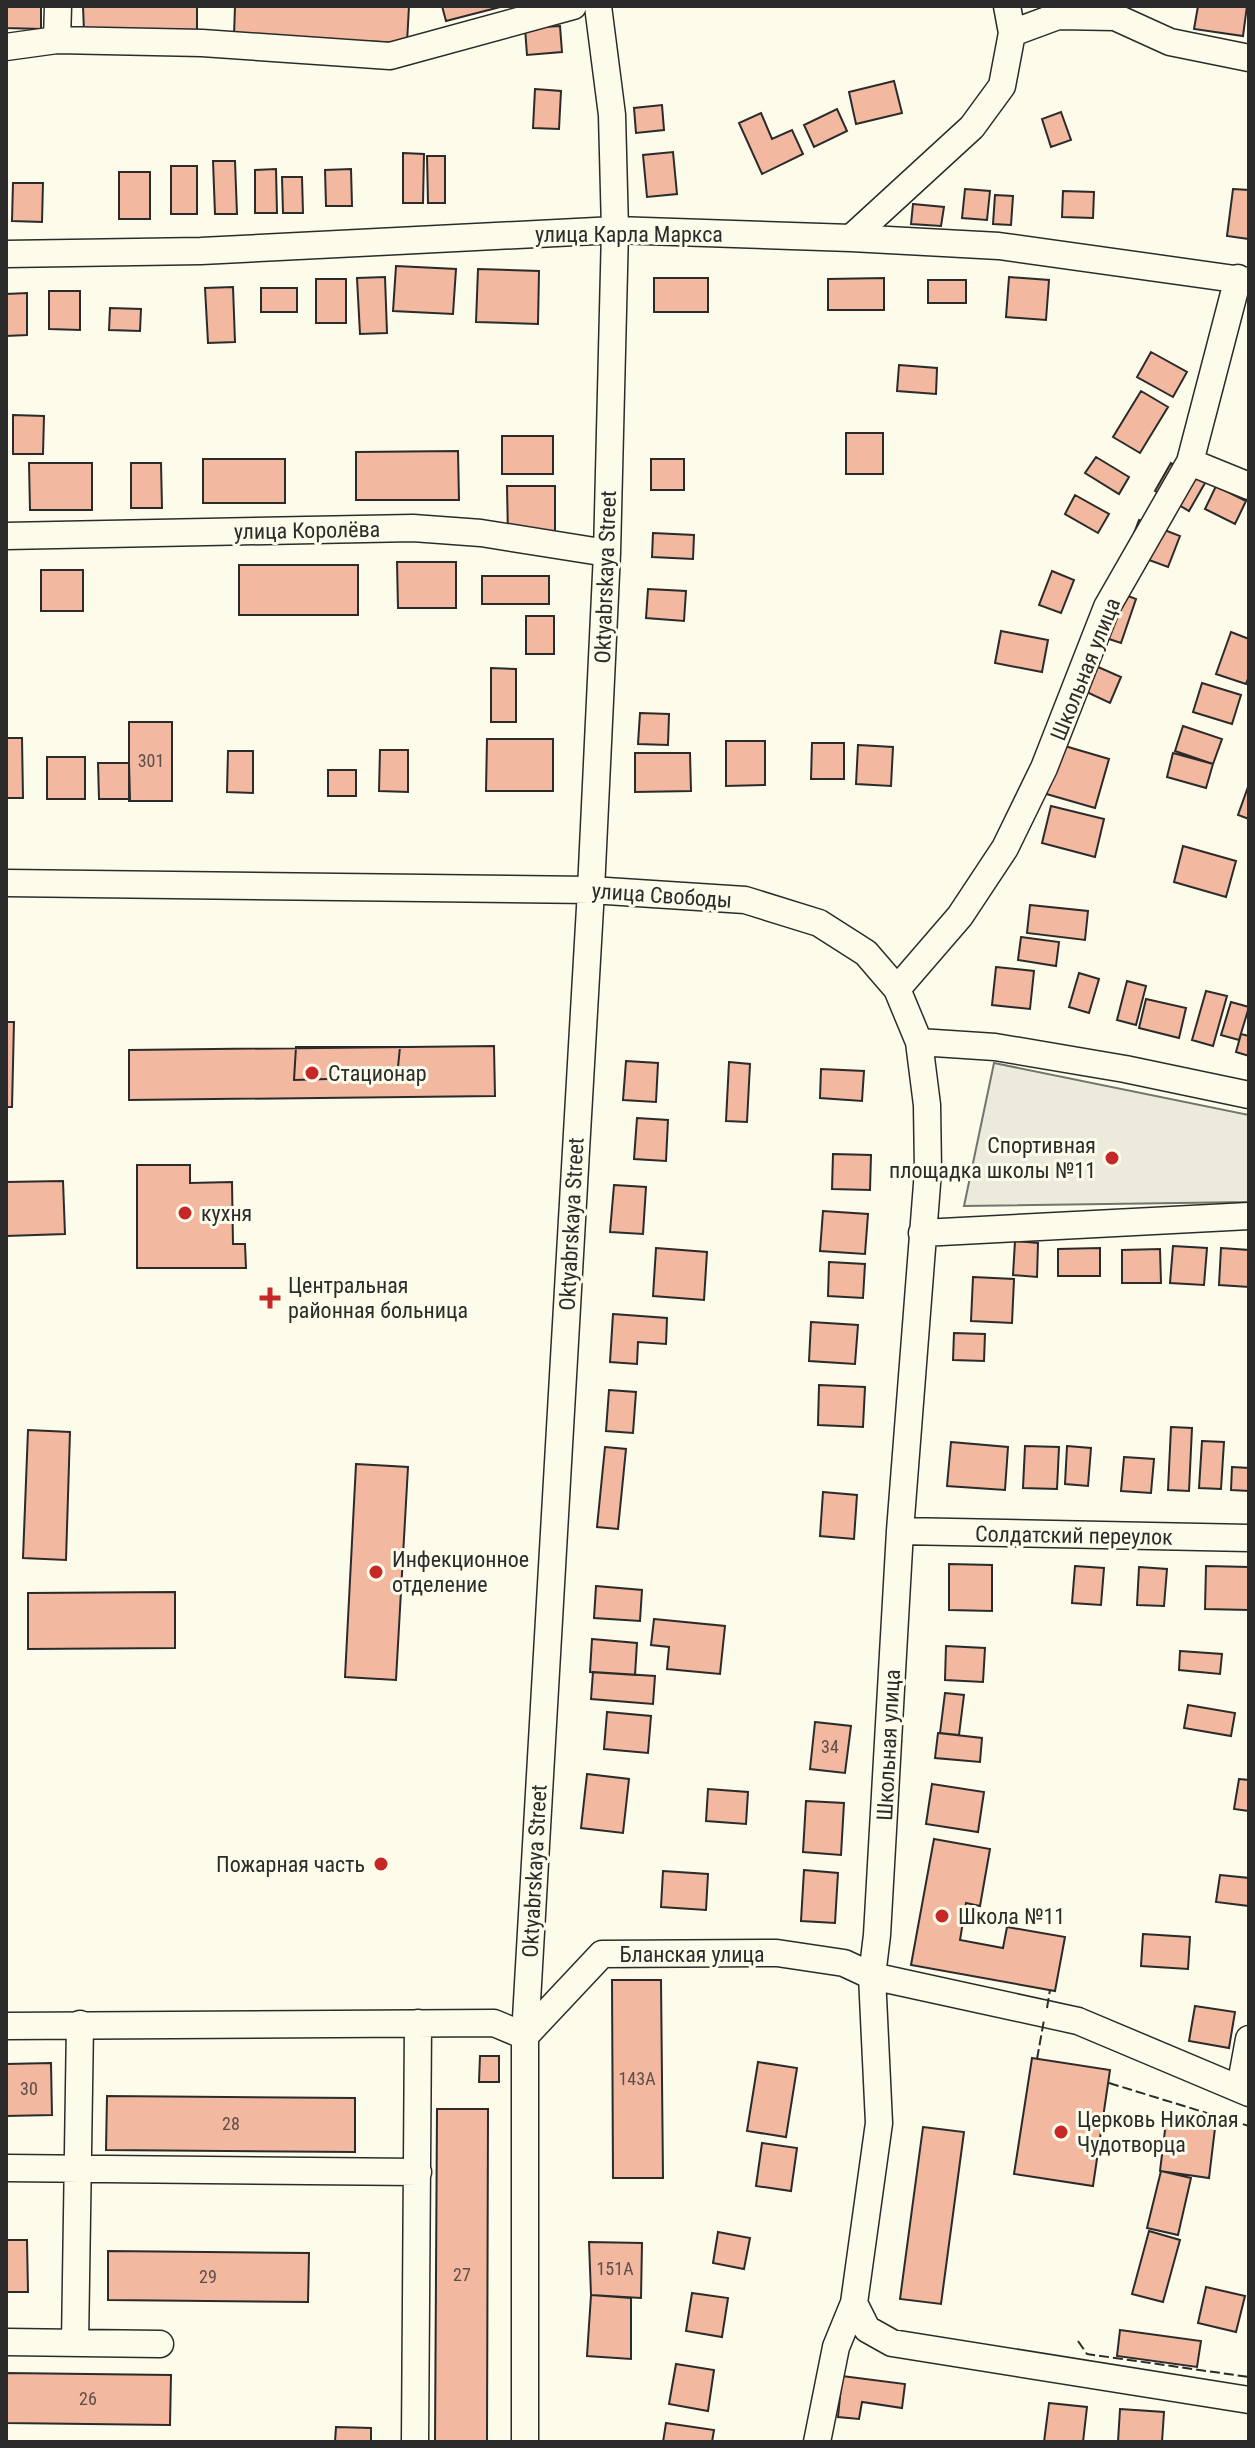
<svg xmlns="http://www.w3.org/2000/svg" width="1255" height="2448" font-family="'Roboto Condensed',sans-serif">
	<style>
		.green { fill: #ecebdb; stroke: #74746e; stroke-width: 2 }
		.building { fill: #f2b8a0; stroke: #2b2b2b; stroke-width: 2 }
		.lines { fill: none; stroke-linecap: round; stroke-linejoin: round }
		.minor-casing { stroke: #2b2b2b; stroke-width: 29 }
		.minor { stroke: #fdfbea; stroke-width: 26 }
		.fence { stroke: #2b2b2b; stroke-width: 2; stroke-dasharray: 10 4; stroke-linecap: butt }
		.poi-dot { fill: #c62828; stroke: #fdfbea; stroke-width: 3 }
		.labels { text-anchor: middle; stroke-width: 6; stroke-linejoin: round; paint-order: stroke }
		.number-label { font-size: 18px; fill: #5d4e48 }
		.street-label { font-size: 22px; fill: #2b2b2b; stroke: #fdfbea }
		.poi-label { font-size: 22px; fill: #2b2b2b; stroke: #fdfbea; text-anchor: start }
	</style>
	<rect width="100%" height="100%" fill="#fdfbea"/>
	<path class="green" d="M994 1063 1249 1115V1202L964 1206Z"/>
	<path class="building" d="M6 6H41V29L6 28Z
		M83 6H197V31L84 32Z
		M235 6H409L407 43 234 36Z
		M442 6H504L446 21Z
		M1198 6H1247L1243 36 1194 29Z
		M560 26 562 52 527 55 525 28Z
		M894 81 902 113 856 124 849 92Z
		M535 89 561 91 559 129 533 128Z
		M662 105 664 130 636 133 634 108Z
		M837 109 847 131 814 147 804 125Z
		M1061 112 1071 140 1051 147 1042 119Z
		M761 113 772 139 792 130 803 154 762 174 739 123Z
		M673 152 677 194 647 197 643 155Z
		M403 153 424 154 423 203H403Z
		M427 156H445V203H428Z
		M213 161H235L237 214H215Z
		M171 166H197V214H171Z
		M276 169 277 213H255V170Z
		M351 169 352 206H326L325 170Z
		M119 172H150V219H119Z
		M282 177H302L303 213H283Z
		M13 183H43L42 222 12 221Z
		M965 189 990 191 987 220 962 218Z
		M1233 189 1249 190V239L1227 236Z
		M1063 191 1094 192 1093 218 1062 217Z
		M995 195 1013 196 1011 225 993 224Z
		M913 204 944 207 941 226 911 224Z
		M396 266 456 269 453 314 393 311Z
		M478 269 539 271 538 324 476 322Z
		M385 277 387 333 360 334 357 278Z
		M1009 277 1049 280 1046 320 1006 317Z
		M654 278H708V312H654Z
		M884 278V310H828V279Z
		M316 279H346V323H316Z
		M928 280H966V303H928Z
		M233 287 235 342 208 343 205 288Z
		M261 288H297V312H261Z
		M49 291H80V330L49 329Z
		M27 293V335L6 336V294Z
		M110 308 141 309 140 331 109 330Z
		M1151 352 1187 372 1173 397 1137 377Z
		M899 365 937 368 936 394 897 391Z
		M1141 391 1168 407 1140 453 1113 437Z
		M13 415 44 416 43 454H13Z
		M846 433H883V474H846Z
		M502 436H553V474H502Z
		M458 451 459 500H356V452Z
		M1096 457 1129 477 1119 494 1085 473Z
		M203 459H285V503H203Z
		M651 459H684V490H651Z
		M29 463H92V510H30Z
		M131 463H161L162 508H131Z
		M1171 463 1205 483 1189 511 1155 491Z
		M507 486H555V537H508Z
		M1216 486 1246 501 1235 524 1205 509Z
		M1075 495 1109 514 1098 533 1065 514Z
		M1139 520 1180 536 1168 567 1127 552Z
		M653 533 694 535 693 559 652 557Z
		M397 562H456V608H398Z
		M239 565H358V615H239Z
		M41 570H83V611H41Z
		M1052 571 1074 580 1061 613 1039 605Z
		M482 576H549V604H482Z
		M648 589 686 591 684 621 646 618Z
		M1113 590 1136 599 1121 643 1097 635Z
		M526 616H554V654H526Z
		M1001 631 1048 640 1042 672 995 663Z
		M1231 632 1249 639V676L1246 684 1216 674Z
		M1089 663 1121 677 1110 703 1078 688Z
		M491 668 516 669V722H491Z
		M1202 683 1241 695 1232 724 1193 712Z
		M640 713 669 714 668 745 638 744Z
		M129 722H172V801H129Z
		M1183 726 1222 739 1213 764 1175 751Z
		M6 738H22L23 798H6Z
		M487 739H553V791H486Z
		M726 741H765V785L726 786Z
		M812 743H844V779H811Z
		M1058 744 1109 759 1095 808 1043 793Z
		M858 745 893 747 891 786 856 784Z
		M380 750H408V792L379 791Z
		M228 751H253V793L227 792Z
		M635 753H690L691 791 635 792Z
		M1173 753 1213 764 1206 788 1167 777Z
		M47 757H85V799H47Z
		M98 763H129L130 799H99Z
		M328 770H356V796H328Z
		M1249 784V819L1238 815Z
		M1051 806 1104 819 1095 857 1042 843Z
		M1183 846 1236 861 1226 897 1174 882Z
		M1030 905 1088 911 1085 940 1027 933Z
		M1021 937 1059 942 1056 966 1018 960Z
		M996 967 1034 971 1030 1009 992 1005Z
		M1079 973 1099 979 1089 1013 1069 1007Z
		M1127 981 1146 986 1136 1025 1117 1020Z
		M1206 991 1227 996 1213 1046 1192 1040Z
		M1146 999 1186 1008 1179 1038 1139 1028Z
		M1231 1002 1249 1007 1239 1040 1221 1035Z
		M6 1022H14L12 1107H6Z
		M1241 1034 1249 1036V1056L1236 1052Z
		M494 1046 495 1096 129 1100V1050Z
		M296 1047H400L397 1077 294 1080Z
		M626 1061 658 1063 656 1102 623 1100Z
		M729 1062 750 1064 747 1122 726 1121Z
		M821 1069 864 1071 862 1101 820 1098Z
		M637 1118 668 1120 666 1161 634 1159Z
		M833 1154 871 1155 870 1190 832 1189Z
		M137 1165H190V1183L232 1182 233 1244H245L246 1268H137Z
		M63 1181 65 1234 6 1236V1182Z
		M614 1185 646 1187 643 1234 610 1232Z
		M823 1211 868 1214 865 1254 820 1251Z
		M1015 1241 1038 1243 1037 1277 1013 1275Z
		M1173 1246 1207 1248 1204 1285 1170 1283Z
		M656 1248 707 1252 704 1300 653 1296Z
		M1100 1248V1276H1058V1249Z
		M1221 1248 1249 1250V1287L1219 1285Z
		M1160 1249 1161 1283H1122V1250Z
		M829 1262 865 1264 863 1298 828 1296Z
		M973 1277 1014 1279 1012 1323 971 1321Z
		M613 1314 667 1318 666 1344 638 1342 637 1364 610 1362Z
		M811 1322 858 1325 855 1364 809 1361Z
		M954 1333 985 1334 984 1361 953 1360Z
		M819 1385 865 1387 863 1427 818 1425Z
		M609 1390 636 1392 633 1433 606 1431Z
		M1171 1427 1192 1428 1189 1491 1168 1490Z
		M28 1430 70 1432 66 1560 23 1558Z
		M1202 1441 1224 1442 1221 1489 1199 1488Z
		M951 1442 1008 1447 1005 1490 947 1486Z
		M1025 1446 1059 1447 1057 1489 1023 1488Z
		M1067 1446 1091 1448 1088 1486 1065 1484Z
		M605 1447 626 1449 618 1529 597 1527Z
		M1124 1457 1154 1459 1151 1493 1121 1491Z
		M356 1464 408 1467 396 1680 345 1677Z
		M1232 1467 1249 1468V1491L1231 1490Z
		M823 1492 857 1495 854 1539 820 1536Z
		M949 1564 992 1565V1611L949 1610Z
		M1075 1566 1104 1568 1101 1605 1072 1603Z
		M1206 1566 1249 1567V1610L1205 1609Z
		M1139 1567 1167 1569 1164 1606 1137 1605Z
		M596 1586 642 1590 640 1621 594 1618Z
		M175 1592V1648L28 1649V1593Z
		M654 1619 725 1626 720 1674 667 1669 669 1647 651 1645Z
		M592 1639 637 1643 635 1675 590 1672Z
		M946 1646 985 1648 983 1682 945 1680Z
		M1180 1651 1222 1654 1220 1674 1179 1670Z
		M593 1672 655 1676 653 1704 591 1699Z
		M945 1693 964 1695 959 1735 940 1733Z
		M1188 1705 1235 1713 1231 1736 1184 1728Z
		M607 1712 651 1716 648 1753 604 1749Z
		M815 1722 851 1726 845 1773 810 1769Z
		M938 1733 982 1738 980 1762 935 1758Z
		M587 1774 629 1779 623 1833 581 1828Z
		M1239 1779 1249 1780V1811L1234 1809Z
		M932 1784 984 1792 978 1832 926 1824Z
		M708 1789 748 1792 746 1824 706 1821Z
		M806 1801 844 1803 841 1855 803 1852Z
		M934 1839 990 1849 980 1906 966 1903 960 1940 1003 1948 1007 1927 1065 1937 1055 1991 911 1965Z
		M804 1870 838 1873 835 1923 801 1921Z
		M663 1871 708 1874 706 1910 661 1907Z
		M1220 1875 1249 1878V1906L1216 1902Z
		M1143 1934 1190 1937 1188 1969 1141 1966Z
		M612 1980H661L663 2178H613Z
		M1195 2006 1235 2012 1229 2048 1189 2041Z
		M480 2056H499V2082H479Z
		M1032 2058 1110 2070 1093 2186 1014 2174Z
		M758 2062 797 2068 786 2137 747 2131Z
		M51 2063 52 2115 6 2116V2064Z
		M107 2096 355 2098V2152L106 2150Z
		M437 2109H488L487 2442H435Z
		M1166 2122 1215 2128 1209 2178 1160 2171Z
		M923 2127 964 2132 941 2304 900 2299Z
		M762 2143 797 2148 791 2191 756 2186Z
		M1161 2171 1191 2178 1178 2235 1147 2228Z
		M1149 2231 1180 2240 1163 2302 1132 2294Z
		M718 2232 750 2238 744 2269 713 2263Z
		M6 2240H27L28 2292H6Z
		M589 2242 642 2243 641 2298 591 2295Z
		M108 2251 309 2253 308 2302 108 2300Z
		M1206 2287 1245 2296 1236 2332 1198 2323Z
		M692 2293 728 2298 722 2337 686 2331Z
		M591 2295 631 2298V2359L587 2356Z
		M1120 2330 1201 2341 1197 2367 1117 2356Z
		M676 2364 714 2370 708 2411 669 2404Z
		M6 2373 171 2375 170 2425 6 2423Z
		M842 2376 905 2384 902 2408 862 2402 859 2419 838 2417Z
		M1049 2403 1087 2407 1083 2442H1044Z
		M1120 2409 1164 2412 1162 2442H1118Z
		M666 2423 714 2430 712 2442H663Z
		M336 2427 371 2428V2442H335Z"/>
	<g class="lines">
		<defs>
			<path id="minor" d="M58 6 57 40 202 43 390 56 573 6
				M1012 33 1058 16 1115 17 1170 42 1249 58
				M6 47 57 40
				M851 238 972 127 1002 86 1012 33 1007 6
				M6 254 201 251 615 230 851 238 999 246 1249 281
				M1190 462 1249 486
				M6 536 413 528 481 533 607 553
				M6 883 591 890 745 900 819 923 866 953 897 989 919 1042 927 1105 928 1171 900 1531 877 1935 872 1976 879 2123 854 2303 836 2347 817 2442
				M897 989 960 916 1005 848 1044 768 1107 607 1190 462 1238 278
				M919 1042 995 1047 1125 1069 1249 1095
				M922 1233 1249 1216
				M900 1531 1249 1538
				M6 2026 494 2023 525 2036 602 1954 777 1953 844 1963 872 1976 1078 2021 1249 2093
				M1240 2088 1249 2039
				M6 2168 418 2172
				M854 2303 867 2329 892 2343 1249 2400
				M6 2342 160 2344
				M75 2343 80 2024
				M415 2442 418 2023
				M525 2442V2036L591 890 607 553 615 230 612 115 598 6"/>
		</defs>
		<use href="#minor" class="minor-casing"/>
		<use href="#minor" class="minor"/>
		<path class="fence" d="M1047 2008 1050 1990
			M1037 2059 1044 2020
			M1109 2083 1249 2126
			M1078 2341 1087 2354 1249 2377"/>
	</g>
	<g class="poi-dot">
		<circle cx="312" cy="1073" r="8"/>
		<circle cx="1112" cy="1158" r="8"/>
		<circle cx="185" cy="1213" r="8"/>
		<path d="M266 1286h8v8h8v8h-8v8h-8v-8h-8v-8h8z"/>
		<circle cx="376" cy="1572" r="8"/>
		<circle cx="381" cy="1864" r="8"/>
		<circle cx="942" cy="1916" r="8"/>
		<circle cx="1061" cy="2132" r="8"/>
	</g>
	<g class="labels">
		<g class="number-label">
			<text x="151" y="767">301</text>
			<text x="830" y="1753">34</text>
			<text x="637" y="2085">143А</text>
			<text x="29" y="2095">30</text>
			<text x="231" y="2130">28</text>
			<text x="615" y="2275">151А</text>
			<text x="462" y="2281">27</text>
			<text x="208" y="2283">29</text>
			<text x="88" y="2405">26</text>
		</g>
		<g class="street-label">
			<text x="629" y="242">улица Карла Маркса</text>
			<text transform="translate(307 530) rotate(-1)" y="8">улица Королёва</text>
			<text transform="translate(605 577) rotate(-88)" y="8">Oktyabrskaya Street</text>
			<text transform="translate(1085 669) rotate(-68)" y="8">Школьная улица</text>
			<text transform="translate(662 895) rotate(4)" y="8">улица Свободы</text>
			<text transform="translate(571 1224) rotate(-87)" y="8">Oktyabrskaya Street</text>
			<text transform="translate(1074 1535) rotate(1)" y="8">Солдатский переулок</text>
			<text transform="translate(888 1745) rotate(-87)" y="8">Школьная улица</text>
			<text transform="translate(534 1871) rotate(-87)" y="8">Oktyabrskaya Street</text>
			<text x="692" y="1962">Бланская улица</text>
		</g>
		<g class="poi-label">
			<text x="328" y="1081">Стационар</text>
			<text x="1096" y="1153" text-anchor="end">Спортивная<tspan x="1096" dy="25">площадка школы №11</tspan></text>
			<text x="201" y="1221">кухня</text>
			<text x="288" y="1293">Центральная<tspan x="288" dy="25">районная больница</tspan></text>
			<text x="392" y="1567">Инфекционное<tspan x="392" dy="25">отделение</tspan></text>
			<text x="365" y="1872" text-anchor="end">Пожарная часть</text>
			<text x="958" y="1924">Школа №11</text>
			<text x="1077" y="2127">Церковь Николая<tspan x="1077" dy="25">Чудотворца</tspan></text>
		</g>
	</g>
	<rect width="1255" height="2448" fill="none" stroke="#2b2b2b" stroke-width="16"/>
</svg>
